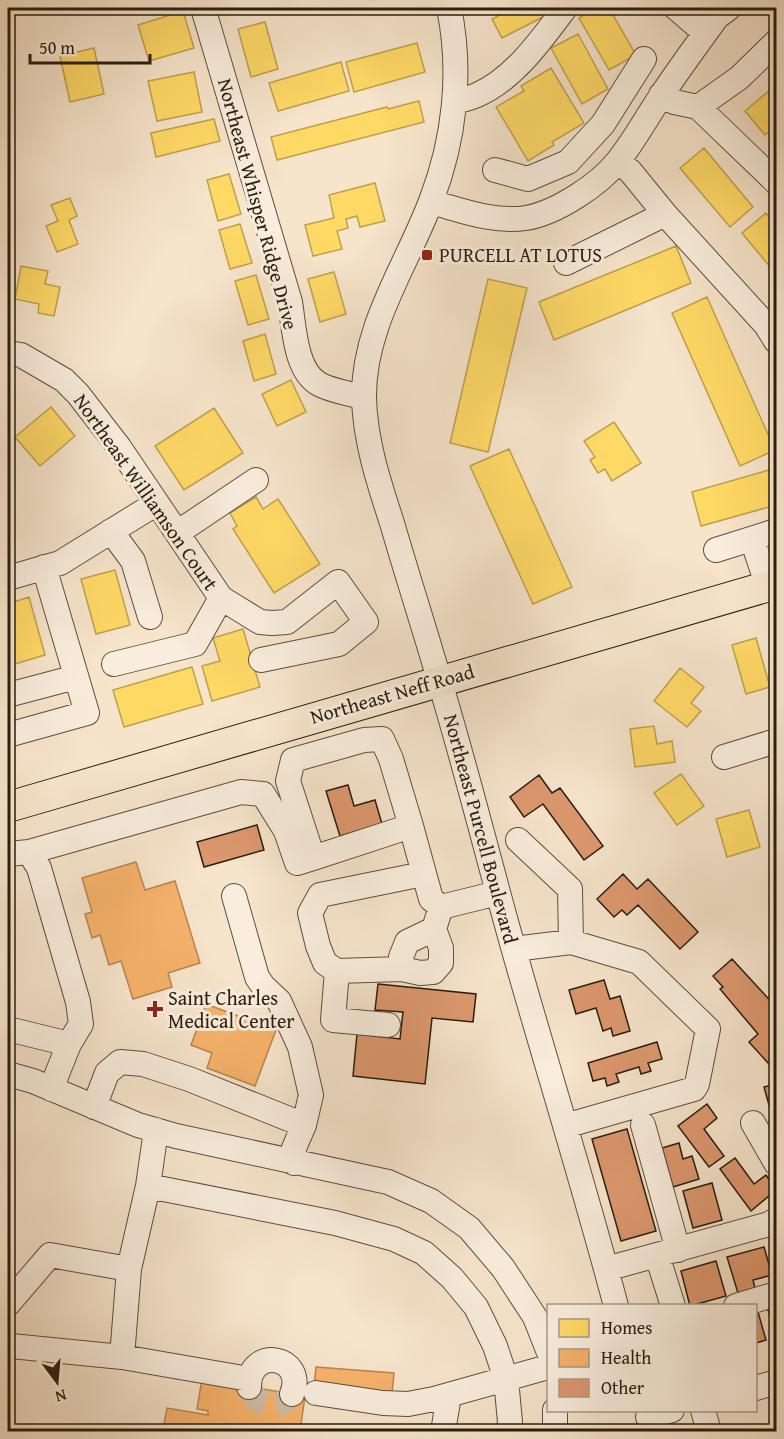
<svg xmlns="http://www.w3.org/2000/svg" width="784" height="1439" font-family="'Gentium Book Plus',serif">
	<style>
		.homes { fill: #ffd966; stroke: #bea14c; stroke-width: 1.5 }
		.health { fill: #f6b26b; stroke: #b8854f; stroke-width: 1.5 }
		.building { fill: #dc976e; stroke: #281d0f; stroke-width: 1.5 }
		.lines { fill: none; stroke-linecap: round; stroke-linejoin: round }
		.minor-tunnel { stroke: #cdbca5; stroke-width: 24; stroke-dasharray: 24 12; stroke-linecap: butt }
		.minor-casing { stroke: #5c4f3e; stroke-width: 26 }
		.major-casing { stroke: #281d0f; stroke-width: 32 }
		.minor { stroke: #f9eddd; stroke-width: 24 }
		.major { stroke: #f6e4cb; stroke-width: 30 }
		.poi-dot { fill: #8f2418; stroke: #f9eddd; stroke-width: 2 }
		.labels { text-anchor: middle; stroke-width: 6; stroke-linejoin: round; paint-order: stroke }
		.street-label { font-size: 20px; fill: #281d0f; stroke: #f9eddd }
		.poi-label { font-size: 20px; fill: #281d0f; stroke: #f9eddd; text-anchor: start }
	</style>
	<rect width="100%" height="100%" fill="#f6e4cb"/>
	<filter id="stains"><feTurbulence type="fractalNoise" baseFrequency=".00333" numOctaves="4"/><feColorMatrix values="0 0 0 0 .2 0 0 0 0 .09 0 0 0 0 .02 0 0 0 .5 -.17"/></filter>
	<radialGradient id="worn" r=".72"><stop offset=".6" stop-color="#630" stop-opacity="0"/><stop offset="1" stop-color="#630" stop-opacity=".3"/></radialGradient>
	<path class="homes" d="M513 8H548L551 13 502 38 492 19Z
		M587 8H609L636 55 609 70 579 18 589 12Z
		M183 11 194 48 149 61 138 25Z
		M265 22 278 69 251 77 238 29Z
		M578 34 608 89 582 104 551 48Z
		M417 43 425 72 354 92 346 62Z
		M94 48 104 94 70 102 60 56Z
		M341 62 349 91 278 111 269 83Z
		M551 68 584 123 552 142 554 145 528 161 496 107 524 91 521 86Z
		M194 72 202 112 157 121 148 81Z
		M776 85V126L765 135 745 111Z
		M419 101 424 122 277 160 271 137 387 107 388 109Z
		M214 119 220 141 156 157 151 133Z
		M704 148 753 207 730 227 680 168Z
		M229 174 241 214 218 221 207 180Z
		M375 183 385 221 360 227 357 216 346 219 348 228 337 231 342 249 313 256 305 225 334 218 329 195Z
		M70 198 77 216 69 220 78 244 57 252 46 226 58 221 51 205Z
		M766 213 776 226V274L742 233Z
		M240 224 252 263 230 269 219 230Z
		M676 246 691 283 554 340 539 302Z
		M21 266 48 271 45 284 60 287 54 316 38 313 39 304 15 299Z
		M334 272 346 314 320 322 308 279Z
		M256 275 269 319 248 325 235 281Z
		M488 279 527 288 488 452 450 443Z
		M707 297 775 450 740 466 672 313Z
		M265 334 276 374 254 381 243 341Z
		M291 380 306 412 277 426 262 394Z
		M51 407 75 436 40 466 15 437Z
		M214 408 243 453 184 490 155 446Z
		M614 422 641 463 612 481 605 469 598 473 590 460 595 457 584 441Z
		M509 449 572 587 533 604 470 466Z
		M776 468V505L701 526 692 492Z
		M256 497 263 509 278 499 320 564 274 593 233 529 237 526 230 513Z
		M115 570 130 625 96 634 81 579Z
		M29 597 45 655 8 666V604Z
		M243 629 260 687 212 701 202 666 220 661 213 638Z
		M756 638 770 687 746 694 732 645Z
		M192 667 203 704 124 727 113 690Z
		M680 668 704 687 691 703 701 711 687 727 654 701Z
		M654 726 657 744 672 741 675 762 635 767 630 729Z
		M681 774 704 806 677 825 654 793Z
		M749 810 760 847 727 857 716 819Z"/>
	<path class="health" d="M136 862 145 890 175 881 200 963 168 973 172 987 133 999 121 961 109 965 100 935 92 938 85 914 92 912 82 878Z
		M206 1004 276 1030 255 1086 207 1068 212 1053 191 1045Z
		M316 1367 394 1373 392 1393 314 1387Z
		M202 1379 305 1396 301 1424 317 1426 316 1432H137L138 1425 163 1429 167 1408 208 1415V1411L197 1409Z"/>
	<path class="building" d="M539 775 552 793 560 788 603 846 584 860 543 804 524 817 510 797Z
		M348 785 354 806 375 800 382 824 340 836 326 791Z
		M257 825 264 850 204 867 197 842Z
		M623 874 637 889 648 879 698 932 680 949 638 905 627 915 622 910 614 917 597 899Z
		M732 959 776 1007V1058L769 1064 749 1042 758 1034 720 989 723 987 713 976Z
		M604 980 610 999 620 996 630 1031 613 1036 611 1028 603 1031 596 1008 576 1014 569 990Z
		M378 984 476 994 473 1022 432 1018 425 1084 353 1076 357 1034 400 1039 403 1012 375 1010Z
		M657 1042 662 1059 648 1063 651 1071 641 1074 639 1067 616 1074 619 1082 607 1086 605 1078 593 1081 588 1063Z
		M776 1084V1122L774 1123 764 1087Z
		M707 1104 717 1118 704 1129 724 1156 709 1167 678 1126Z
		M627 1129 656 1231 621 1241 592 1139Z
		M679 1143 683 1159 692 1156 699 1179 673 1187 662 1148Z
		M735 1158 754 1184 766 1175 776 1190 751 1211 720 1169Z
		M712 1183 722 1220 693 1228 683 1191Z
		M764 1247 772 1275 753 1280 755 1288 738 1293 727 1257Z
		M716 1261 726 1296 690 1306 681 1271Z
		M776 1300V1337L766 1303Z
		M756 1305 766 1340 756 1343Z"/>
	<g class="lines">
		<path class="minor-tunnel" d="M249 1387C257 1408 279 1412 292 1394"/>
		<defs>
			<path id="minor" d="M203 8 290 302C294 326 295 371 319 384 331 391 350 393 364 398
				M449 8C462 72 455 139 431 201 407 265 363 326 364 398 365 441 379 483 392 523 407 575 424 627 439 679 466 768 488 858 513 947 547 1067 584 1185 616 1306
				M676 8 705 33
				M661 95 674 102 698 107 776 182
				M455 102C462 100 470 98 477 95 514 79 542 39 565 8
				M698 107 739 78 776 42
				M617 162 630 171 665 214 766 325 776 341
				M495 170 528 179 568 162 603 124 644 59
				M431 202C461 210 494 223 526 218 556 213 599 185 618 161 634 141 647 117 661 96 679 69 698 43 717 17L729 8
				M566 263 665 214
				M8 353 21 355 64 380 78 394 119 447 221 598 260 622 272 623 287 622 338 582 366 622 339 644 261 660
				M111 531 133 561 150 617
				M177 533 256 480
				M752 539 768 587
				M716 550 776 531
				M8 578 60 563 157 503
				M114 664 195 644 221 598
				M8 695 76 677
				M8 735 87 713 44 567
				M724 757 776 741
				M411 826 431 899 441 907 498 893
				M518 840 570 889 571 942
				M29 852 241 792 263 794 286 831 297 863 313 858 411 826 391 759 382 739 364 740 293 760 288 781 313 858
				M8 854 29 852 39 868 78 1002 81 1024 69 1044 51 1089
				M234 896 257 977 263 986 279 1001 300 1047 311 1095 304 1125 294 1148V1163
				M434 929 407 942 401 957 402 969 420 973 433 972 441 963V948L434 929 441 907
				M514 949 571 942 639 962 708 1029 697 1084 694 1089 565 1126
				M337 971 325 963 318 946 310 913 320 895 423 874
				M388 1025 333 1020 337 971 402 969
				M8 1029 69 1044
				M8 1074 33 1081 138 1125 176 1136 388 1182 431 1201 469 1228 503 1268 535 1317 548 1350
				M94 1107 107 1073 120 1062 143 1064 189 1079 304 1125
				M753 1123 776 1163
				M643 1125 678 1250
				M148 1186 335 1223 394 1239 424 1253 452 1278 476 1307 495 1346 506 1379 510 1422 508 1432
				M657 1255 673 1306
				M606 1269 769 1224 776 1220
				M8 1304 50 1255 129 1269
				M736 1306 776 1294
				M11 1346 122 1357 249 1379
				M122 1357 129 1269 148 1186 156 1130
				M249 1387C249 1345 307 1356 292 1394
				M756 1388 776 1382
				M316 1393 383 1403 408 1404 434 1399 548 1367
				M555 1410V1432
				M703 1410 709 1432
				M648 1417 672 1410
				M443 1432 449 1395"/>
			<path id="major" d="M8 807 776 584"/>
		</defs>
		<use href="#minor" class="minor-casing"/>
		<use href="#major" class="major-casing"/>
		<use href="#minor" class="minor"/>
		<use href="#major" class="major"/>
	</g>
	<g class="poi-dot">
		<rect x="421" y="249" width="12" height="12" rx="3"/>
		<path d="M152 1000h6v6h6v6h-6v6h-6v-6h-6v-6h6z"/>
	</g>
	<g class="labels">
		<g class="street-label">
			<text transform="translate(258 204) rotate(75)" y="7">Northeast Whisper Ridge Drive</text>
			<text transform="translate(146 492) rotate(55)" y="7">Northeast Williamson Court</text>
			<text transform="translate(392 694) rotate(-16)" y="7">Northeast Neff Road</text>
			<text transform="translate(481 829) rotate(75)" y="7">Northeast Purcell Boulevard</text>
		</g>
		<g class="poi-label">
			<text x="439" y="262">PURCELL AT LOTUS</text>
			<text x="168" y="1005">Saint Charles<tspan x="168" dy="23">Medical Center</tspan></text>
		</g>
	</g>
	<rect width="784" height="1439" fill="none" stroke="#f6e4cb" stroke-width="30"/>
	<rect x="9" y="9" width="766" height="1421" fill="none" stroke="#281d0f" stroke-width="3"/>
	<rect x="15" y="15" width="754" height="1409" fill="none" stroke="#281d0f" stroke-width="1.5"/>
	<rect x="547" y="1304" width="210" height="108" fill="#f9eddd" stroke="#a59a8b" stroke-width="1.5"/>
	<rect x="559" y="1319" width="30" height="18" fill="#ffd966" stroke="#a59a8b" stroke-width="1.5"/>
	<text x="601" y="1334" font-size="18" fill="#281d0f">Homes</text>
	<rect x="559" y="1349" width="30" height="18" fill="#f6b26b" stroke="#a59a8b" stroke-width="1.5"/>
	<text x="601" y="1364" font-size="18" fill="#281d0f">Health</text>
	<rect x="559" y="1379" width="30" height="18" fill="#dc976e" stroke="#a59a8b" stroke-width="1.5"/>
	<text x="601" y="1394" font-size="18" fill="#281d0f">Other</text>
	<g transform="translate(57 1382) rotate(164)" stroke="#f9eddd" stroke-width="4.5" paint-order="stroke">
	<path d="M0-4.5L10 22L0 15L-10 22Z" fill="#281d0f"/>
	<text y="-9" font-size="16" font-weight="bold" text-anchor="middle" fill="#281d0f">N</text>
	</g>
	<path d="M30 54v9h120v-9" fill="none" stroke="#281d0f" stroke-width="3"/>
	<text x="39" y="54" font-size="18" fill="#281d0f" stroke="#f9eddd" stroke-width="4.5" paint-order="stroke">50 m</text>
	<rect width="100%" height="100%" filter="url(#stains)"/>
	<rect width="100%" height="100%" fill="url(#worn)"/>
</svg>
